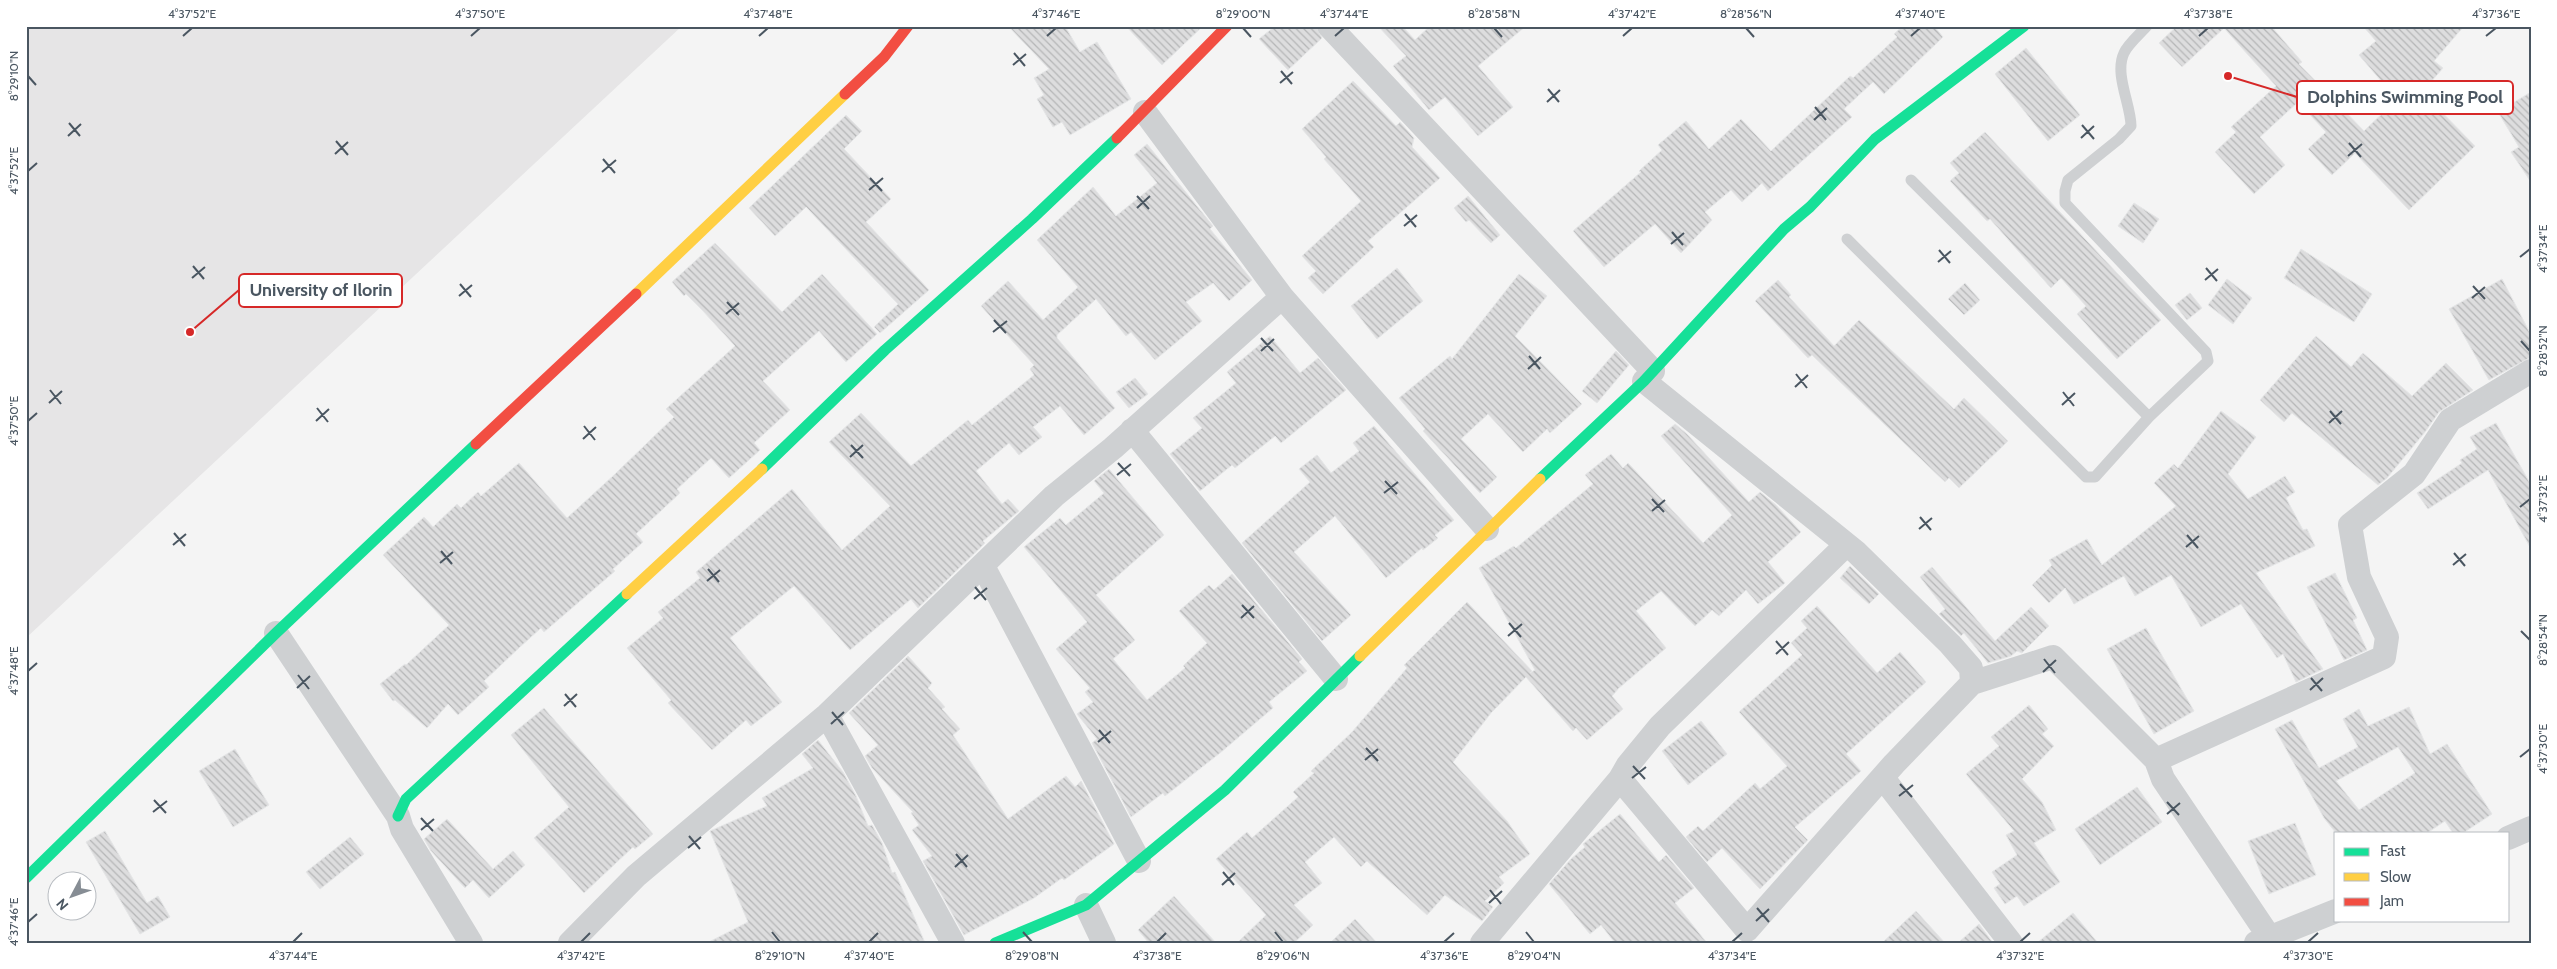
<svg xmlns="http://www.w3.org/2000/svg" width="2557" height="969" font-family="Cabin,sans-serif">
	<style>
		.education { fill: #e6e5e6 }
		.building { fill: url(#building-back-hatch); stroke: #e5e6e7; fill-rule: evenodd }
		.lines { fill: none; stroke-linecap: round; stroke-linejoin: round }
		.lane { stroke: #ced0d2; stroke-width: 11 }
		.street { stroke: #ced0d2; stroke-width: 24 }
		.fast { stroke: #16e098; stroke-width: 11 }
		.slow { stroke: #ffcf43; stroke-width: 11 }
		.jam { stroke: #f24e42; stroke-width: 11 }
		.ticks { fill: none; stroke: #4a5661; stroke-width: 2 }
		.leader { fill: none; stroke: #d62828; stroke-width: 2 }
		.callout-dot { fill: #d62828; stroke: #fff; stroke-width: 2 }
		.callout { fill: #fff; stroke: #d62828; stroke-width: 2 }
		.callout-label { font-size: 18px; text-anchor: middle; font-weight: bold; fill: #4a5661 }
		.neatline { fill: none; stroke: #4a5661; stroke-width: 2 }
		.ticks-label { font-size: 12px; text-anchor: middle; fill: #4a5661 }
	</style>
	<defs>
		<pattern id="building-back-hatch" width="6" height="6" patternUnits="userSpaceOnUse" patternTransform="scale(1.25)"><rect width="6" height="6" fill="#ddddde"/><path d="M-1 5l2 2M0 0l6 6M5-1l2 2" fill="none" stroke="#b5b6b7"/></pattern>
	</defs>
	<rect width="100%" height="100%" fill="#f4f4f4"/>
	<path class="education" d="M26 26H682L26 638Z"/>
	<path class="building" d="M1008 26H1065L1080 52 1097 42 1131 99 1070 135 1062 122 1053 127 1037 99 1044 95 1034 78 1049 69Z
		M1126 26H1203L1162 65Z
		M1275 26H1316L1322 38 1288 70 1259 39Z
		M1378 26H1402L1415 40 1430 26H1526L1478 66 1513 107 1478 136 1445 97 1429 110 1393 66 1406 56Z
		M1903 26H1934L1943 37 1884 94 1873 82 1844 109 1852 117 1768 191 1762 183 1742 202 1731 190 1705 212 1712 220 1681 253 1655 224 1604 267 1573 231 1641 172 1639 171 1662 150 1658 145 1686 121 1709 149 1741 119 1771 151 1850 76 1853 78 1897 37 1894 34Z
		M2177 26H2271L2302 62 2299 64 2364 131 2388 108 2379 99 2388 89 2359 55 2376 41 2363 26H2464L2434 61 2443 68 2422 92 2475 146 2409 210 2355 153 2332 175 2308 149 2326 132 2298 102 2260 137 2285 165 2254 194 2215 152 2236 132 2231 127 2276 86 2224 28 2182 67 2159 43Z
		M2026 48 2080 115 2048 141 1995 74Z
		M1353 81 1396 126 1400 122 1414 138 1412 147 1440 178 1368 241 1374 247 1323 294 1308 278 1316 271 1302 256 1361 201 1324 159 1326 157 1302 129Z
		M2531 92V182L2511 152 2519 147 2498 112Z
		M846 115 862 131 844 149 891 199 866 222 929 290 880 333 874 327 898 304 806 207 775 236 749 208Z
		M1985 132 2161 320 2117 359 2077 314 2086 306 2061 278 2051 288 1990 219 1987 221 1950 181 1959 173 1950 163Z
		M1147 144 1213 226 1210 229 1252 280 1229 301 1213 283 1186 302 1202 321 1155 360 1131 332 1126 336 1096 299 1057 335V338L1115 408 1084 435 1060 406 1033 427 1042 437 1019 455 1009 443 976 471 1002 504 1008 499 1019 511 983 541 985 543 918 608 911 599 850 650 794 586 730 638 782 702 751 726 746 720 712 750 668 703 671 700 627 648 663 618 658 612 700 578 696 572 792 489 842 550 890 506 829 442 861 413 911 466 968 420 972 425 1034 375 1030 369 1034 365 981 306 1008 281 1043 320 1078 287 1037 240 1093 187 1116 216 1157 183 1134 155Z
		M1468 196 1500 235 1491 243 1469 220 1466 222 1454 208Z
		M2134 203 2159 219 2143 243 2118 226Z
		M715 243 782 312 822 274 877 334 846 362 819 331 763 381 790 410 754 443 760 450 729 478 711 458 677 489 680 493 636 534 643 542 613 569 615 571 544 632 541 628 520 647 484 681 489 687 458 715 448 704 427 728 395 700 393 701 380 684 405 664 406 665 449 625 383 555 424 517 433 527 457 504 461 508 478 492 481 496 519 463 567 518 614 475 674 417 666 409 735 346 703 311 686 294 684 296 672 282Z
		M2301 249 2372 294 2354 322 2284 278Z
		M1397 268 1423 301 1377 339 1351 306Z
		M1519 274 1547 296 1515 336 1582 404 1550 433 1547 429 1523 452 1488 414 1461 439 1497 477 1480 493 1423 431 1425 429 1399 398 1450 356 1452 359Z
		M2227 279 2252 298 2233 324 2208 305Z
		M2502 279 2531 335V357L2489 380 2449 309Z
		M1778 280 1791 295 1789 297 1834 346 1859 320 1954 409 1964 398 2008 441 1959 488 1949 478 1945 482 1812 355 1808 358 1755 301Z
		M1965 283 1980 300 1964 315 1948 299Z
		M2190 293 2202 308 2187 320 2175 305Z
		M1270 336 1300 373 1318 358 1346 390 1281 443 1275 436 1235 468 1232 465 1200 491 1170 454 1202 428 1193 418 1236 383 1227 372Z
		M2316 336 2351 367 2363 353 2412 396 2446 363 2473 390 2439 412 2425 432 2387 478 2378 485 2292 413 2284 422 2260 400Z
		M1616 351 1629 365 1597 403 1582 391Z
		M1135 378 1148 394 1129 408 1116 392Z
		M2221 411 2256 437 2228 474 2248 499 2285 476 2295 492 2286 498 2303 530 2307 529 2315 546 2256 573 2323 669 2296 682 2283 654 2277 658 2241 604 2201 627 2171 575 2135 596 2124 576 2074 604 2065 588 2049 603 2032 585 2052 565 2049 560 2087 539 2102 565 2176 506 2154 483 2174 464 2178 468Z
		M2496 423 2531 485V549L2488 470 2428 509 2417 493 2462 463 2460 460 2477 449 2470 437Z
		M1675 424 1687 434 1749 502 1760 492 1776 505 1801 532 1768 562 1785 583 1758 604 1746 590 1719 616 1712 610 1695 626 1661 591 1636 611 1666 648 1619 688 1612 696 1623 709 1587 740 1576 728 1573 731 1526 677 1491 713 1453 762 1507 821 1530 854 1499 877 1504 883 1485 901 1493 907 1482 921 1445 895 1427 915 1367 861 1361 867 1334 837 1305 862 1322 883 1294 905 1313 925 1294 943H1237L1266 915 1216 859 1247 832 1252 838 1298 797 1293 792 1314 773 1311 771 1352 732 1407 668 1404 665 1467 602 1532 671 1530 673 1535 670 1479 568 1514 546 1516 548 1593 484 1585 475 1611 454 1623 468 1628 463 1703 543 1732 515 1661 436Z
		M1374 426 1454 520 1435 535 1438 538 1423 550 1422 548 1386 578 1335 516 1294 552 1351 615 1322 641 1242 543 1310 482 1299 469 1317 455 1331 473 1359 451 1353 443Z
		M1109 469 1164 535 1096 595 1135 640 1113 659 1147 700 1185 668 1183 666 1207 643 1179 611 1209 585 1214 590 1232 574 1302 659 1299 662 1307 671 1269 702 1273 708 1220 753 1165 796 1163 793 1131 817 1092 743 1097 739 1077 714 1093 702 1085 692 1090 688 1056 649 1087 622 1024 547 1060 518 1066 525 1104 493 1094 481Z
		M1850 566 1879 594 1869 604 1840 578Z
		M1932 567 1995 641 2031 607 2049 626 2022 653 2017 651 2011 656 1988 663 1964 633 1961 636 1939 614 1945 609 1920 577Z
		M2335 573 2357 618 2353 620 2367 650 2344 660 2307 587Z
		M1817 606 1877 673 1900 652 1926 682 1846 754 1861 771 1795 827 1808 840 1760 889 1722 848 1707 862 1686 837 1698 826 1703 831 1755 783 1760 789 1787 766 1739 712 1802 655 1791 643 1807 628 1801 621Z
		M2146 628 2194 711 2154 734 2107 649Z
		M908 656 932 683 928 688 945 707 942 709 960 729 953 735 1008 819 1066 776 1075 787 1081 781 1114 844 1064 880 1062 878 1034 898 964 935 923 861 932 856 912 830 919 825 911 813 913 812 872 768 865 756 878 745 849 713Z
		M2029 705 2048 729 2042 734 2054 746 2022 779 2042 802 2056 830 2034 843 2060 882 2024 906 2017 896 2005 904 1994 888 2000 884 1992 872 2017 855 2006 835 2014 831 1966 774 1999 746 1991 737Z
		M2409 707 2430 754 2447 744 2492 814 2463 833H2453L2445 821 2427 833H2336L2324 818 2275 729 2292 720 2319 768 2358 747 2343 719 2359 709 2368 726ZM2398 747 2415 773 2359 810 2336 781Z
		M544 708 653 834 635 849 633 847 584 893 534 838 569 807 511 735Z
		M1701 721 1727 754 1688 785 1662 751Z
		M818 740 843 772 856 796 868 826 872 825 882 843 892 873 895 872 925 943H707L748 922 710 831 767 806 762 798 813 768 802 754Z
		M235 749 269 805 233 827 199 771Z
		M2137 787 2162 822 2100 865 2075 829Z
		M1620 814 1659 862 1666 855 1694 888 1675 903 1707 943H1615L1601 925 1590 934 1549 884 1571 859 1585 847 1583 844Z
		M447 819 493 869 513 851 525 865 489 898 473 880 465 888 431 851 424 839Z
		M2295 823 2316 875 2269 894 2248 841Z
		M105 831 147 903 158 896 170 917 140 934 86 842Z
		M350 837 364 854 320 889 306 872Z
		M1174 896 1216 943H1149L1138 930Z
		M1916 911 1945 943H1882Z
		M2073 913 2098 943H2037Z
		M1355 919 1377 943H1330Z
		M1979 924 1993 943H1958Z"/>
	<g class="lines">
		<path class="lane" d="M1911 180 2149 417 2208 361 2206 352 2065 203V191L2068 180 2119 139 2131 126C2131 105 2114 74 2124 53 2128 44 2140 34 2147 26
			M1847 239 2086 477H2095L2149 417"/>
		<path class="street" d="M1329 26 1653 371
			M1145 112 1282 297 1487 529
			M1132 430 1336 679
			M983 566 1139 861
			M276 633 398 816 402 829 471 943
			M1972 683 2053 657 2156 760 2163 779 2270 938
			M827 715 953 943
			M2156 760 2384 657 2387 637 2359 577 2350 525 2414 474 2450 420 2531 371
			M1883 778 2011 943
			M1620 779 1747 930 1894 764 1972 683 1971 668 1950 644 1856 552 1644 381
			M2508 838 2531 828
			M1086 905 1104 943
			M570 943 636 876 827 715 1054 496 1113 448 1282 297
			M1482 943 1620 779 1628 765 1660 726 1846 545
			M2256 943 2336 911"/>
		<path class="fast" d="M762 469 885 350 1032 219 1117 138
			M1540 479 1644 381 1784 229 1810 207 1875 139 2024 26
			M398 816 406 799 627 594
			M26 878 276 633 476 444
			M995 943 1086 905 1225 790 1360 656"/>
		<path class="slow" d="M636 294 845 94
			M627 594 762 469
			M1360 656 1540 479"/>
		<path class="jam" d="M845 94 884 57 908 26
			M1117 138 1227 26
			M476 444 636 294"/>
	</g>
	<path class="ticks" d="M1243 28 1251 37M1494 28 1502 37M1746 28 1754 37M183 36 192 28M471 36 480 28M759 36 768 28M1047 36 1056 28M1335 36 1344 28M1623 36 1632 28M1911 36 1920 28M2199 36 2208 28M2486 36 2496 28M1014 53 1025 66M1013 65 1026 54M1281 71 1292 84M28 76 36 85M1280 83 1293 72M1548 89 1559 102M1547 102 1560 90M1815 107 1826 120M1814 120 1827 108M69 123 80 136M2082 125 2094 139M68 136 81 124M2081 138 2094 126M336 141 348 155M2349 143 2361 157M335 154 348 142M2348 156 2362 144M603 159 615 173M28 171 37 163M602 172 616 160M870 178 882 191M869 190 883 178M1137 196 1149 209M1137 208 1150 196M1405 214 1416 227M1404 226 1417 215M1672 232 1683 245M1671 244 1684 233M1939 250 1950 263M2520 257 2530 249M1938 262 1951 251M193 266 204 279M2206 268 2217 281M192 278 205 267M2205 280 2218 269M460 284 471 297M2473 286 2485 299M459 296 472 285M2472 298 2485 287M727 302 739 315M726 314 739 303M994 320 1006 333M993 332 1007 321M1261 338 1273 351M2521 341 2530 351M1261 351 1274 339M1529 356 1540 369M1528 369 1541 357M1796 374 1807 388M1795 387 1808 375M50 390 61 404M2063 392 2074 406M49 403 62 391M2062 405 2075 393M317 408 328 422M2330 411 2341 424M28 421 37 413M316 421 329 409M2329 423 2342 411M584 426 595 440M583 439 596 427M851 445 863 458M850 457 863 445M1118 463 1130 476M1117 475 1131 464M1385 481 1397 494M1384 493 1398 482M1652 499 1664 512M2520 507 2530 499M1652 511 1665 500M1920 517 1931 530M1919 529 1932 518M174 533 185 546M2187 535 2198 548M173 545 186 534M2186 547 2199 536M441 551 452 564M2454 553 2465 566M440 563 453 552M2453 565 2466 554M708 569 719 582M707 581 720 570M975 587 986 600M974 599 987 588M1242 605 1254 618M1241 618 1254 606M1509 623 1521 637M2521 631 2530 640M1508 636 1522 624M1776 641 1788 655M1776 654 1789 642M2044 659 2055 673M28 671 37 663M2043 672 2056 660M298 675 309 689M2311 678 2322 691M297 688 310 676M2310 690 2323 678M565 694 576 707M564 706 577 694M832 712 843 725M831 724 844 712M1099 730 1110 743M1098 742 1111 731M1366 748 1378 761M2520 757 2530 749M1365 760 1378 749M1633 766 1645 779M1632 778 1646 767M1900 784 1912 797M1899 796 1913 785M154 800 166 813M2167 802 2179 815M153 812 167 801M2167 814 2180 803M421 818 433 831M421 830 434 819M689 836 700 849M688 848 701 837M956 854 967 867M955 867 968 855M1223 872 1234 885M1222 885 1235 873M1490 890 1501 904M1489 903 1502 891M1757 908 1769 922M1756 921 1769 909M28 922 37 914M772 932 780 942M1023 932 1032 942M1275 932 1283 942M1526 932 1534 942M293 942 302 933M581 942 590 933M869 942 878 933M1157 942 1166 933M1444 942 1454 933M1732 942 1742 933M2020 942 2030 933M2308 942 2318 933"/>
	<path class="leader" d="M2228 76L2297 97M190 332L239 290"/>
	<g class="callout-dot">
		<circle cx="2228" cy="76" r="5"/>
		<circle cx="190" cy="332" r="5"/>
	</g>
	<g class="callout">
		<rect x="2297" y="81" width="216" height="33" rx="5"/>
		<rect x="239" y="274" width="163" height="33" rx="5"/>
	</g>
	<g class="callout-label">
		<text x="2405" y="103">Dolphins Swimming Pool</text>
		<text x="321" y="296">University of Ilorin</text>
	</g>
	<rect width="2557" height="969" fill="none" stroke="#ffffff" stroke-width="55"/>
	<rect x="2334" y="832" width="175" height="90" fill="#ffffff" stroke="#b7bbc0"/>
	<rect x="2344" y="848" width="25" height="8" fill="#16e098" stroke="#b7bbc0"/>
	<text x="2380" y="856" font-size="15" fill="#4a5661">Fast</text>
	<rect x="2344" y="873" width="25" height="8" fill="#ffcf43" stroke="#b7bbc0"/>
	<text x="2380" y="882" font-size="15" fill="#4a5661">Slow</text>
	<rect x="2344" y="898" width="25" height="8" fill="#f24e42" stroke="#b7bbc0"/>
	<text x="2380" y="906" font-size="15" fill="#4a5661">Jam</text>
	<g transform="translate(72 896) rotate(229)"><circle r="24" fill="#ffffff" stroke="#b7bbc0"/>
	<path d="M0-4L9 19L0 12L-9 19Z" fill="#868d94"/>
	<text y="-8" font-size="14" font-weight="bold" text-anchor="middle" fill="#4a5661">N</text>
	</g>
	<rect x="28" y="28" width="2502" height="914" class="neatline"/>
	<g class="ticks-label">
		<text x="192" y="18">4°37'52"E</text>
		<text x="480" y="18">4°37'50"E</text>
		<text x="768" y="18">4°37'48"E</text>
		<text x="1056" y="18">4°37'46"E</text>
		<text x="1243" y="18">8°29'00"N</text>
		<text x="1344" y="18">4°37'44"E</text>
		<text x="1494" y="18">8°28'58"N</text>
		<text x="1632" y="18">4°37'42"E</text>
		<text x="1746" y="18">8°28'56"N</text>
		<text x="1920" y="18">4°37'40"E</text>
		<text x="2208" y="18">4°37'38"E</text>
		<text x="2496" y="18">4°37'36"E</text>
		<text transform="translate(14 76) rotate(-90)" y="4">8°29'10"N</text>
		<text transform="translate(14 171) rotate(-90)" y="4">4°37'52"E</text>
		<text transform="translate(2543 249) rotate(-90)" y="4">4°37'34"E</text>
		<text transform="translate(2543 351) rotate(-90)" y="4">8°28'52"N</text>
		<text transform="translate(14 421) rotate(-90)" y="4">4°37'50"E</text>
		<text transform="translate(2543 499) rotate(-90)" y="4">4°37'32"E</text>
		<text transform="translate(2543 640) rotate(-90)" y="4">8°28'54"N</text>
		<text transform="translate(14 671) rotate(-90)" y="4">4°37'48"E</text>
		<text transform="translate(2543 749) rotate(-90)" y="4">4°37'30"E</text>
		<text transform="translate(14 922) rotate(-90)" y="4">4°37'46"E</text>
		<text x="293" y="960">4°37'44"E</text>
		<text x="581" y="960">4°37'42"E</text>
		<text x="780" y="960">8°29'10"N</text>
		<text x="869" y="960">4°37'40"E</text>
		<text x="1032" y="960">8°29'08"N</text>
		<text x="1157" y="960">4°37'38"E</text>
		<text x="1283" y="960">8°29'06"N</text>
		<text x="1444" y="960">4°37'36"E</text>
		<text x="1534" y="960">8°29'04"N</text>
		<text x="1732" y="960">4°37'34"E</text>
		<text x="2020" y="960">4°37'32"E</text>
		<text x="2308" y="960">4°37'30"E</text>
	</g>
</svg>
